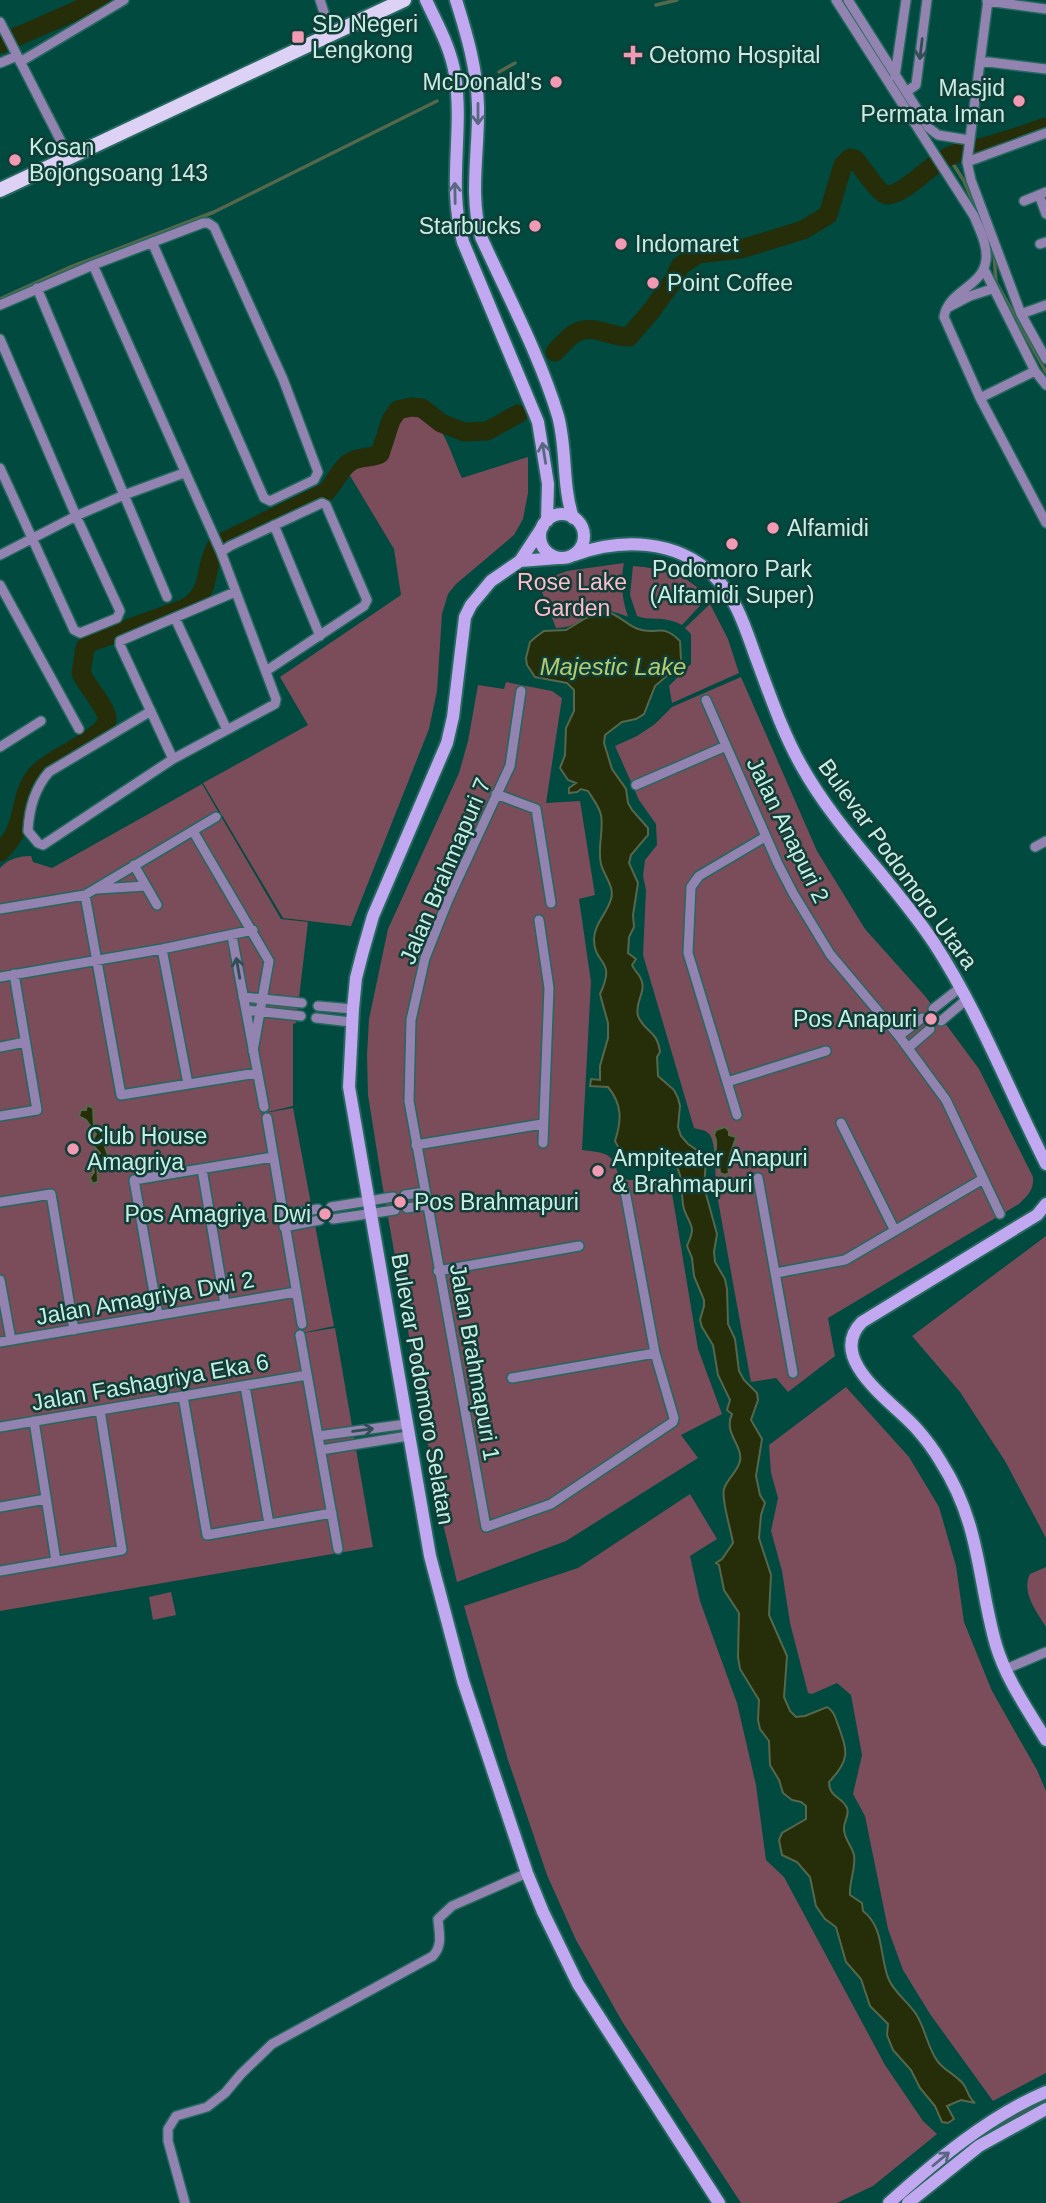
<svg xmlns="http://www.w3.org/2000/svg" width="1046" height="2203" font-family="Arial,sans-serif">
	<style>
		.green { fill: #7b4c5a }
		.water { fill: #252d09; stroke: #56674b; stroke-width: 2 }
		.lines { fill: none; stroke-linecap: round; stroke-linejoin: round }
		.stream { stroke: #56674b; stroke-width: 3.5 }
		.river { stroke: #252d09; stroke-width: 19 }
		.street-casing { stroke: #24685e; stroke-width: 12 }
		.secondary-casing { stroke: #24685e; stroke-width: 16 }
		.primary-casing { stroke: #24685e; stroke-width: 18 }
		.street { stroke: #9383b0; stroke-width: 9 }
		.secondary { stroke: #c2a8f0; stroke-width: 12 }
		.primary { stroke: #ddd1f6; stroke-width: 14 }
		.oneway { stroke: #314e54 }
		.oneway2 { stroke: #576880 }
		.poi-dot { fill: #f19ab4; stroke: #103d36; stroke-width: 2.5 }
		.labels { text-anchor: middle; stroke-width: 5; stroke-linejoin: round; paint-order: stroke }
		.poi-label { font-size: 23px; fill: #c7eee5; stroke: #103d36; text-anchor: start }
		.park-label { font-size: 23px; fill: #fcbecf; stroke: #103d36 }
		.street-label { font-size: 23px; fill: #c7eee5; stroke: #103d36 }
		.water-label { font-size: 24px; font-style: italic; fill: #b6cd6e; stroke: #103d36 }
	</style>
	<rect width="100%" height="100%" fill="#004a40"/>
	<path class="green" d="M405 410C443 411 448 449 462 478L528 457V493L523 519 514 535 456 584 448 594 442 614 437 691 429 729 351 926 283 918 203 783 308 725 280 677 401 595 394 549 349 474 343 475C358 458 372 469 385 454 397 441 388 424 405 410Z
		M624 563C620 582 622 599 628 617 586 598 588 628 556 628L538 582 567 571Z
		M633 566C661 568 689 574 707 598L682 625C663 615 654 622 637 616L630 595Z
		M710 604 728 639 739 673 672 703 669 686 691 664V634L685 628Z
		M741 677 817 851 865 929 925 996 979 1069 1033 1177C1034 1190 1028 1195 1019 1204L828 1318 835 1356 788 1392 776 1378 751 1382 715 1184C716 1174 716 1141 709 1134 705 1129 699 1130 694 1128L643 955 646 890 643 876 645 860 657 845 656 824 639 800 615 746 637 736 655 724 672 707Z
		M506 682 552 691 562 698 546 803 580 801 595 895 579 899 591 982 582 1150C606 1153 614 1152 619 1179L642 1181 644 1184 670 1181 698 1349 722 1414 681 1435 698 1458 566 1541 457 1582 439 1507 382 1183 368 1095 367 1055 369 1019 388 929 459 773 468 741 478 685 504 689Z
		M202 784 281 919 308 922 296 1023 293 1024V1106L259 1114 293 1108 334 1326 297 1334 335 1328 373 1547 0 1611V868C8 859 19 856 31 856L33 862 52 868Z
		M1046 1236V1538L1005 1461 960 1392 912 1336Z
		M846 1387 909 1457 939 1507 956 1566 964 1622 992 1691 1037 1770 1046 1791V2073L993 2101 930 2014 903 1970 888 1929 865 1816 853 1794 862 1755 851 1695 837 1683 812 1694 808 1693 790 1623 782 1571 771 1531 778 1498 771 1473 769 1445Z
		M690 1494 717 1539 690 1556 700 1601 737 1703 756 1785 766 1860 784 1877 885 2065 923 2121 937 2134 873 2186 837 2203H741L623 2023 576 1940 547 1875 508 1760 464 1606 578 1568Z
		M1046 1567V1627C1036 1611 1021 1592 1030 1574Z
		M171 1592 176 1615 153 1620 149 1597Z
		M1046 2098V2102C992 2127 944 2163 901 2203H895L977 2137Z"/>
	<path class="water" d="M608 612C620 616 627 625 638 629 658 636 661 622 680 641L681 660 676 668 655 686 644 714 636 719 622 722 605 735 604 743 612 769 626 789 628 803 632 810 648 828V835L631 855 629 863 638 883 633 915 634 927 629 937 628 953 636 959 632 965C634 970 639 974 641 979 647 992 634 1002 638 1016 645 1033 657 1029 660 1052L657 1057 658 1076 674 1090 678 1098 680 1106 678 1127 681 1136 688 1144 704 1155 706 1160 704 1187 717 1234 714 1252 715 1262 725 1279 727 1289 728 1324 735 1339 739 1371 744 1380 757 1393 758 1400 751 1420 762 1439 756 1476 760 1495 765 1503 761 1515 759 1538 771 1575 769 1615 787 1656 784 1697 790 1711 796 1717 805 1716 827 1707C834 1711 835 1717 838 1725 848 1752 850 1760 829 1782 829 1798 842 1796 847 1808 850 1816 843 1822 844 1829 844 1839 852 1846 854 1855 856 1869 849 1881 850 1895L862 1903 863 1911C885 1928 879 1957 889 1980 895 1993 908 2002 916 2014 925 2028 927 2045 936 2059 942 2070 956 2074 964 2085 968 2091 968 2097 975 2103L961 2100 947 2106 954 2119 948 2123 942 2122 935 2106 920 2088 911 2070 893 2050 887 2035 888 2024 870 2006 861 1979 846 1962 836 1927 825 1919 816 1906 810 1877 797 1862 782 1855 779 1840 782 1833 806 1819V1806L801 1802 792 1800 783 1793 779 1780 770 1765 769 1741 760 1729 758 1720 759 1700 740 1669 738 1657 739 1613 724 1590 719 1565 716 1563 722 1559 733 1543C731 1530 721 1499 724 1489 727 1479 738 1471 740 1461 743 1445 723 1433 732 1414L727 1410 730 1400 718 1375 713 1345 702 1327 700 1320 704 1306V1300L694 1276 692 1258 687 1246C689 1241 692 1235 692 1230 692 1224 686 1216 684 1209 680 1196 685 1171 672 1162 657 1153 639 1163 623 1156L615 1141C622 1120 622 1104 608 1087L590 1086 591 1079 600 1080V1066L608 1038V1023L600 994C617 958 594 966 594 939 595 922 607 914 611 899 615 887 604 876 601 864 597 848 604 831 601 815 599 806 593 799 588 791L581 789 577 792 569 793V788L576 783 568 780 560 768 565 755 566 728 574 711V690L567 683 535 677 527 665 526 658 530 642 537 636 544 631 566 630 586 618Z
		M87 1105 93 1108 94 1127 103 1132V1141L111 1164 106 1169 102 1162H97L98 1181 93 1184 90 1178 94 1172 92 1159 100 1153 91 1143 96 1134 86 1120 79 1116 81 1110H86Z
		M725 1127 729 1131V1135L736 1137C733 1149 726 1160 729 1173L725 1175 720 1173C720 1166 718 1163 716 1157 714 1148 719 1143 714 1135L716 1130Z"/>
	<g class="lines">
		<path class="stream" d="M656 5 677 0
			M499 72 515 63
			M948 156 964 181 987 234
			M994 254 996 282 1046 372
			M0 299 68 268 214 212 437 101"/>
		<path class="river" d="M0 44 101 0
			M555 352C562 345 569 336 577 332 593 324 610 337 629 337L652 310 673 281 680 266 698 254 741 249 803 230 828 215 843 165 850 158 855 159C862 167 879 194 887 195 903 195 927 168 942 160 955 152 968 151 983 147 1004 142 1025 134 1046 127
			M0 852C6 846 13 838 16 830 24 812 22 792 36 775 50 757 104 740 107 720 108 709 86 685 81 673L85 648 91 642 186 608C214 590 202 571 217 545L326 492C335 484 340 467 352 461 359 457 371 458 380 454L391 420 398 410 411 407 422 408 441 423 464 432 487 431 518 414"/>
		<defs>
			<path id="street" d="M320 0 331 34
				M836 0 974 216C979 229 988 245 986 260 983 287 948 290 944 317L980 398 1046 523
				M848 0 929 128 938 135 969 140
				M988 0 967 162 971 180 1021 314 1046 359
				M987 1 1046 9
				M0 22 69 157
				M980 61 1046 69
				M20 62 124 0
				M0 63 17 56
				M895 76 906 0
				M906 92 916 85 927 0
				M967 162 1046 133
				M1039 195 1046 214
				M1024 201 1046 192
				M1040 244 1046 242
				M93 265 221 552 276 699 275 704 173 759 120 645V641L235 592
				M37 288 167 597
				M0 305 93 265 203 223H208L214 227 283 379 318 472 314 480 270 501 264 498 152 242
				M947 308 970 296 992 289
				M1021 314 1046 305
				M0 339 76 516 120 611 117 618 80 633 74 630 0 468
				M1035 371 1046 385
				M980 398 1035 371 984 269
				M274 525 320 636
				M221 552 230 546 322 503 326 505 367 600 364 606 266 671
				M0 555 76 516 124 495 184 473
				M0 585 79 729
				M175 618 227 730
				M521 691 510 766 448 900 425 958 411 1020 409 1101 486 1527 551 1504 673 1422 674 1418 655 1353 625 1191
				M706 700 778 864 793 893 830 954 899 1036 946 1100 1000 1214
				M151 711 49 772C35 788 29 809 28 831L38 843 43 845 173 759
				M0 747 41 721
				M636 785 726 746
				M496 794 536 809 551 903
				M193 831 269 961 253 1051
				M1035 847 1046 841
				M134 865 157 905
				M97 889 146 886
				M85 895 121 1095 257 1073
				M0 909 85 895 216 817
				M539 920 549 988 543 1143
				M232 936 264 1107
				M162 949 188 1084
				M0 977 162 949 253 930
				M243 997 302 1003
				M318 1006 353 1009
				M933 1009 961 987
				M246 1010 301 1016
				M316 1018 351 1022
				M941 1021 967 999
				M899 1036 922 1018
				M0 1047 25 1042
				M908 1048 930 1029
				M727 1082 826 1051
				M737 1115 688 953 691 887 699 876 765 837
				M0 1116 37 1110 14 974
				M267 1118 302 1324
				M841 1123 895 1231
				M416 1145 542 1124
				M202 1169 225 1304
				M758 1178 793 1373
				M405 1195 425 1192
				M0 1202 51 1194 74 1330
				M331 1207 393 1197
				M407 1208 427 1205
				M282 1215 318 1209
				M333 1219 395 1210
				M284 1227 320 1220
				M438 1271 579 1246
				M776 1273 845 1260 983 1179
				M0 1280 11 1340
				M158 1315 134 1180 273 1157
				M300 1335 338 1549
				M0 1342 296 1292
				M512 1378 655 1353
				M245 1386 269 1524
				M183 1396 207 1535 332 1513
				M34 1421 56 1561
				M0 1427 307 1375
				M318 1436 407 1424
				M321 1450 408 1436
				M0 1507 46 1499
				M0 1571 122 1550 100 1410
				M1006 1669 1046 1652
				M185 2203 168 2141V2129L176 2116 207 2107 225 2093 241 2074 272 2044 433 1956C443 1945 439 1933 438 1919L452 1906 527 1873"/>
			<path id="secondary" d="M426 0C437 24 451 48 455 75 464 133 447 183 463 242L538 422 548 484 547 521
				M456 0C467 35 477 69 478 106 479 151 469 194 481 237 507 294 540 356 558 416 567 449 562 485 573 518
				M540 536a22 22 0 1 1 44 0a22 22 0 1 1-44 0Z
				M543 526 520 561 491 581 471 605 465 617 453 717 447 743 373 916 363 951 356 978 353 1009 349 1087 430 1556 463 1681 527 1873 543 1912 578 1984 719 2203
				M574 555C621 538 676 539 713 575 738 599 746 631 758 663 771 698 783 733 801 765 837 830 893 881 934 943 979 1012 1009 1091 1046 1164
				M520 561 558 558
				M1046 1204 1037 1215 862 1322C825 1359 894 1403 916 1428 925 1438 934 1450 941 1462 981 1525 977 1578 996 1645 1006 1679 1028 1710 1046 1740
				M889 2203C936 2161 987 2117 1046 2092
				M908 2203 979 2146 1046 2109"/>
			<path id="primary" d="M0 190 404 0"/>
		</defs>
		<use href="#street" class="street-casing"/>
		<use href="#secondary" class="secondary-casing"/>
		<use href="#primary" class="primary-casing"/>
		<use href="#street" class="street"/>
		<use href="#secondary" class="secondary"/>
		<use href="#primary" class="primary"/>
	</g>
	<defs><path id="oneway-shaft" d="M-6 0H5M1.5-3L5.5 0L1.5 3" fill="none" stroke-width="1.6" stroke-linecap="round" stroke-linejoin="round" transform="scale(1.75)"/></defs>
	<g class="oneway">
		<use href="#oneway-shaft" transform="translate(921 49) rotate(97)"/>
		<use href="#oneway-shaft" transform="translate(238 968) rotate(-100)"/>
		<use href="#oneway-shaft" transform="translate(363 1430) rotate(-8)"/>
	</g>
	<g class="oneway2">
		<use href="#oneway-shaft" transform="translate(478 114) rotate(90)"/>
		<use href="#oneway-shaft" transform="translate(455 193) rotate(-91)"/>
		<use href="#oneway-shaft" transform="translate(544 453) rotate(-99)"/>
		<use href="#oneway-shaft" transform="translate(941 2159) rotate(-40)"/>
	</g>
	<g class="poi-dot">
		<rect x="291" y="30" width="14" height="14" rx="3.5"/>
		<path d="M629.5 44.5h7v7h7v7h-7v7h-7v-7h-7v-7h7z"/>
		<circle cx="556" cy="82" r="7"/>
		<circle cx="1019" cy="101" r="7"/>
		<circle cx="15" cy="160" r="7"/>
		<circle cx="535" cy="226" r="7"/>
		<circle cx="621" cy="244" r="7"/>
		<circle cx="653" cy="283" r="7"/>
		<circle cx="773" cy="528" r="7"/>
		<circle cx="732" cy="544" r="7"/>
		<circle cx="931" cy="1019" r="7"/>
		<circle cx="73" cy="1149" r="7"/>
		<circle cx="598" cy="1171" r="7"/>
		<circle cx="400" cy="1202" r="7"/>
		<circle cx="325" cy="1214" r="7"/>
	</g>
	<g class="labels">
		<g class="poi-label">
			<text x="312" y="32">SD Negeri<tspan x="312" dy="26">Lengkong</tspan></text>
			<text x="649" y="63">Oetomo Hospital</text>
			<text x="542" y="90" text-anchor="end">McDonald's</text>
			<text x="1005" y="96" text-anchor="end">Masjid<tspan x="1005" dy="26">Permata Iman</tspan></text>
			<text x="29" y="155">Kosan<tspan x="29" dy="26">Bojongsoang 143</tspan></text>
			<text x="521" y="234" text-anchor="end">Starbucks</text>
			<text x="635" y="252">Indomaret</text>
			<text x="667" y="291">Point Coffee</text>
			<text x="787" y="536">Alfamidi</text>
			<text x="732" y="577" text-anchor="middle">Podomoro Park<tspan x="732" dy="26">(Alfamidi Super)</tspan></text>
			<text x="917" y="1027" text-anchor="end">Pos Anapuri</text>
			<text x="87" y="1144">Club House<tspan x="87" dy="26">Amagriya</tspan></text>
			<text x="612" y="1166">Ampiteater Anapuri<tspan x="612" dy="26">&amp; Brahmapuri</tspan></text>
			<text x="414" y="1210">Pos Brahmapuri</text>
			<text x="311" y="1222" text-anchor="end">Pos Amagriya Dwi</text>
		</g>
		<g class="park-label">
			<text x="572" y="590">Rose Lake<tspan x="572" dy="26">Garden</tspan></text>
		</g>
		<g class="street-label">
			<text transform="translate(788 830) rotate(64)" y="8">Jalan Anapuri 2</text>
			<text transform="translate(898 864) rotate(54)" y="8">Bulevar Podomoro Utara</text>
			<text transform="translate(445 871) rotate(-67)" y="8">Jalan Brahmapuri 7</text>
			<text transform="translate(145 1298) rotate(-10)" y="8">Jalan Amagriya Dwi 2</text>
			<text transform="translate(475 1362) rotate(80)" y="8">Jalan Brahmapuri 1</text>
			<text transform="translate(150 1382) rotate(-10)" y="8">Jalan Fashagriya Eka 6</text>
			<text transform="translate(423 1389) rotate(80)" y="8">Bulevar Podomoro Selatan</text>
		</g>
		<g class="water-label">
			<text x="613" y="675">Majestic Lake</text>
		</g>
	</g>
</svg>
